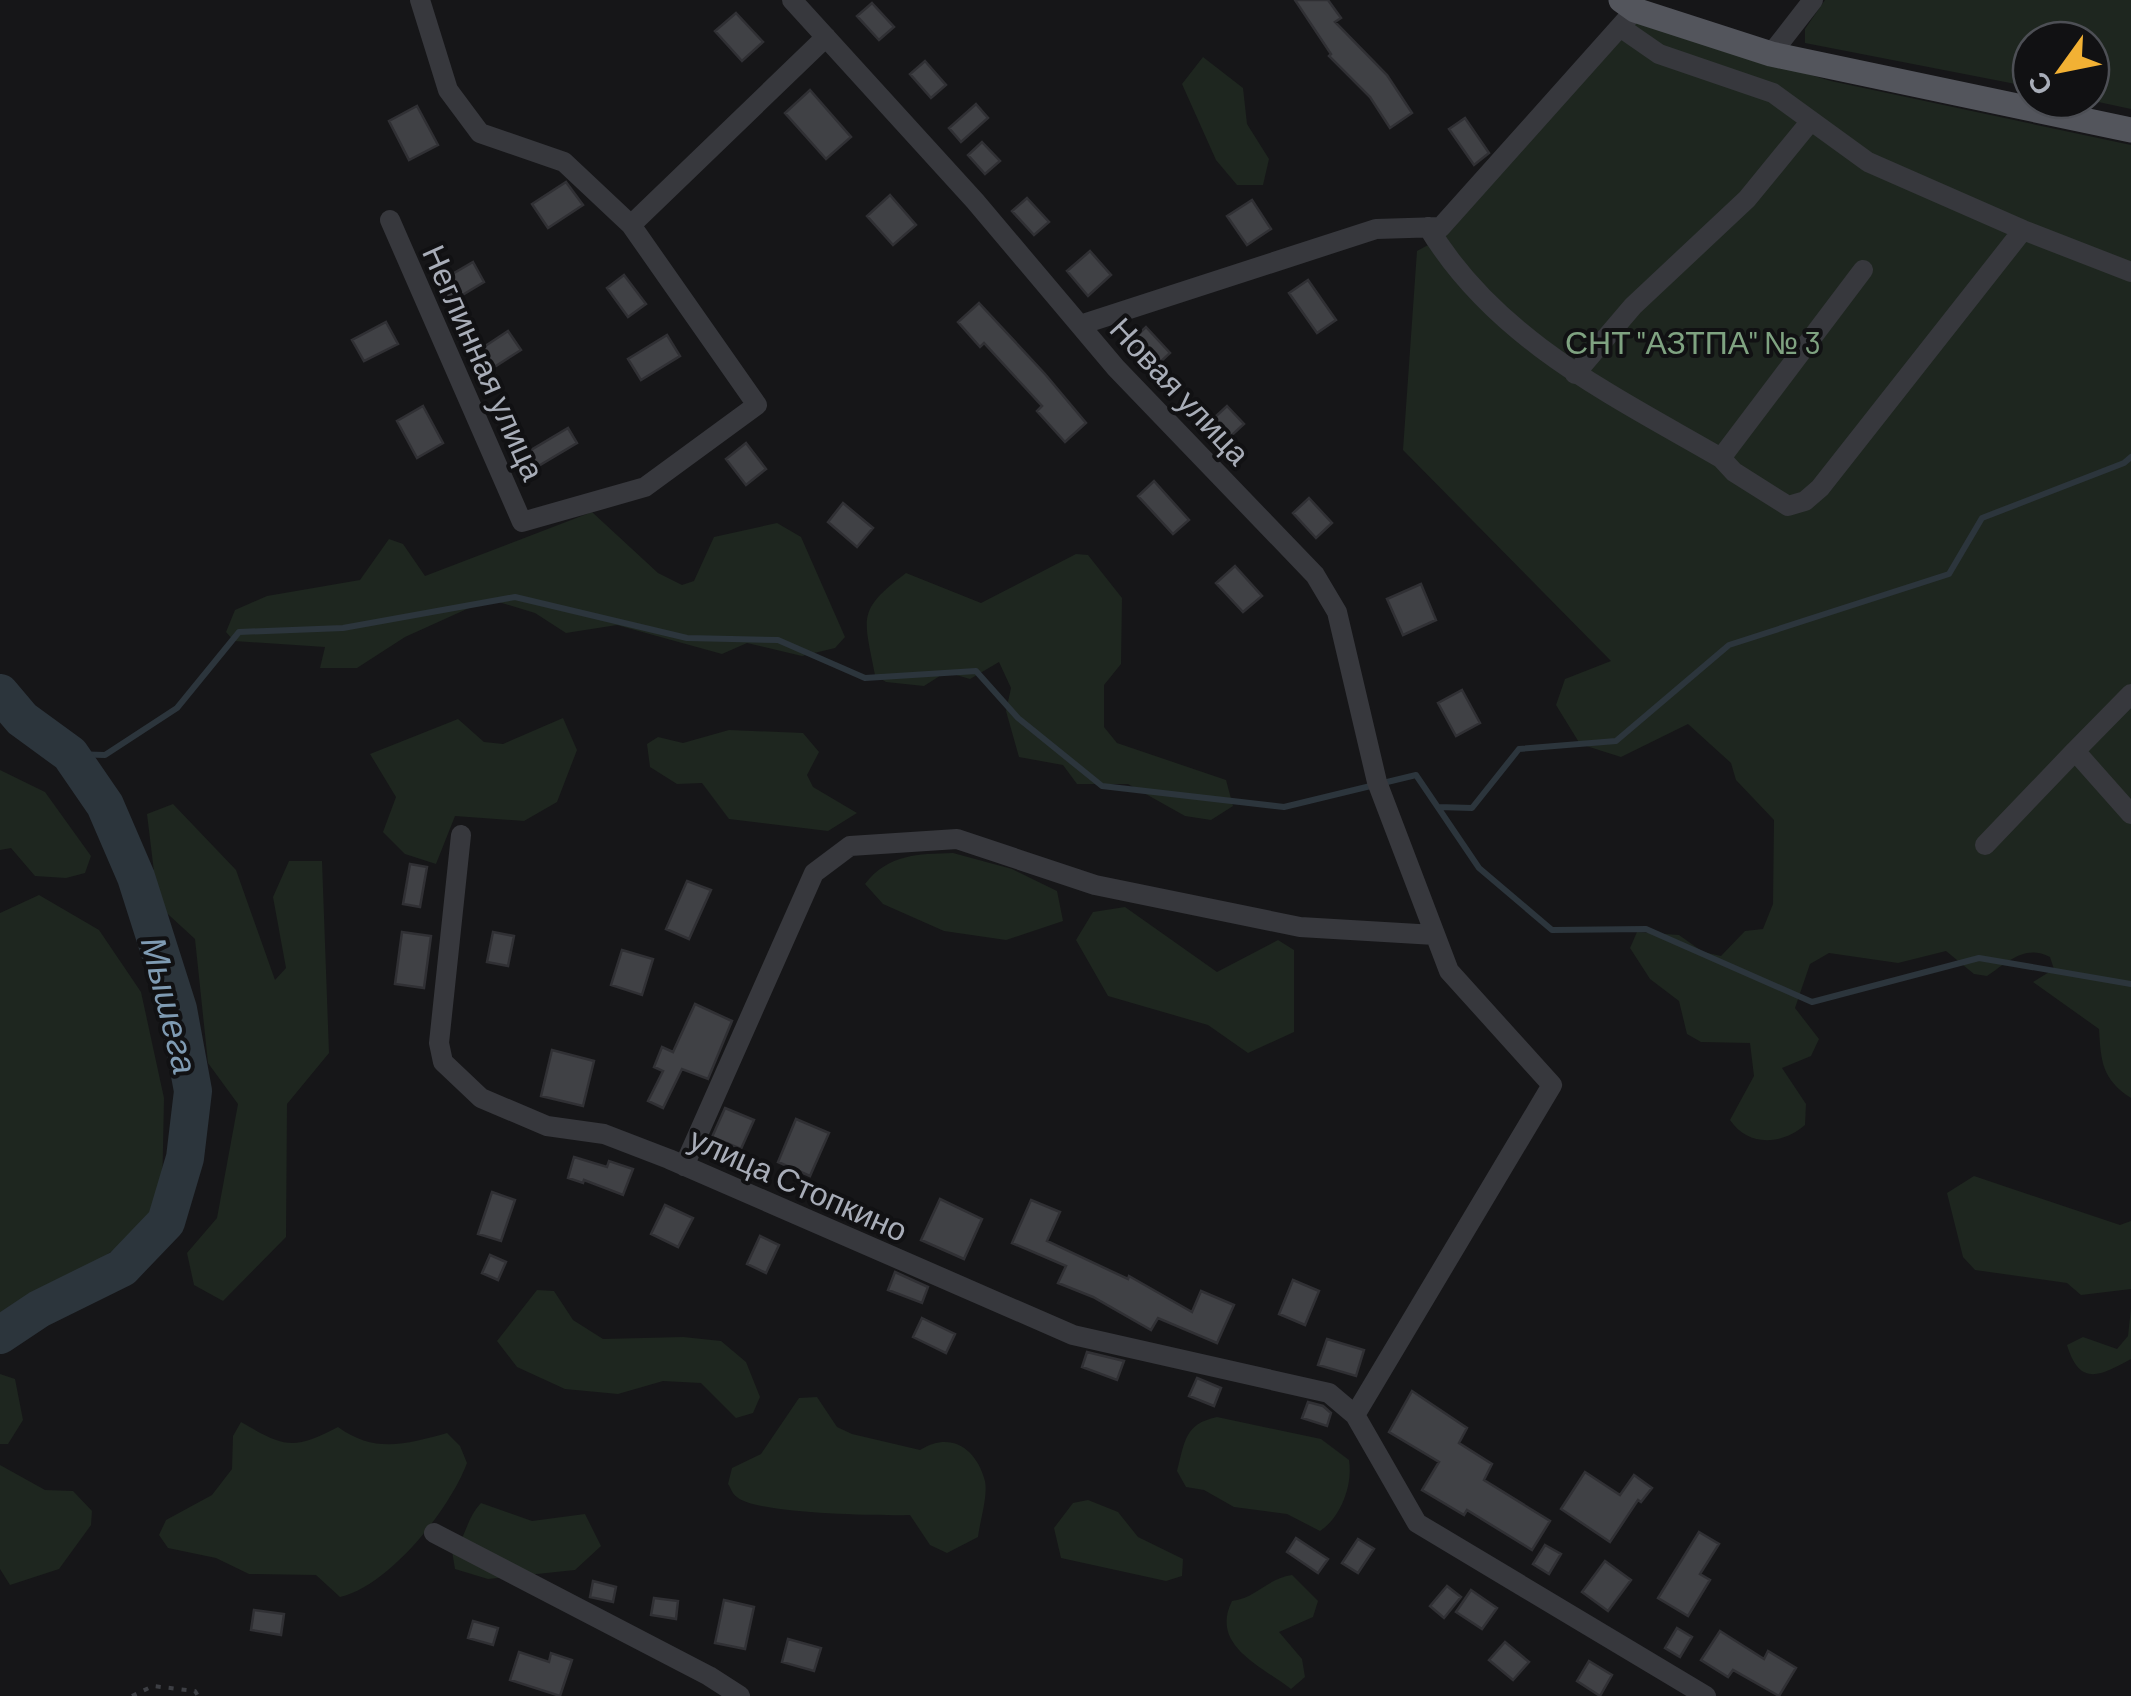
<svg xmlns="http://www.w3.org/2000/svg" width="2131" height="1696" viewBox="0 0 2131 1696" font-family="Barlow,sans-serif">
  <rect width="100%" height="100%" fill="#161618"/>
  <!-- green -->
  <path fill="#1e261f" d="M1825,0h306v109l-42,-9 2,-60h-60v47l-226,-44v-14z
    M1634,22l197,59 300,64v953c-29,-19 -30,-36 -32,-69l-66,-47 21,-13 -4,-12c-25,-13 -42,5 -63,19l-13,-2 -28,-23 -48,12 -69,-10 -19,11 -15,44 24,31 -8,17 -29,12 24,36 -1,21c-23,20 -57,22 -75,-5l24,-44 -4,-33 -49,-1 -14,-8 -8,-33 -29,-22 -20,-31 7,-16 42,3 24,17 18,4 24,-25 18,-2 10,-25 1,-84 -38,-40 -5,-17 -43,-39 -67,33 -41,-13 -24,-39 9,-26 46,-18 -208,-211 14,-199 26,-14z
    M1203,57l40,31 4,36 22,35 -6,26h-26l-21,-25 -34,-76z
    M592,512l66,61 24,12 12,-4 20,-44 63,-14 24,14 44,100 -10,11 -33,8 -55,-13 -25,11 -105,-29 -51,8 -31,-20 -46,-14 -84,38 -48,31h-37l5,-21 -91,-6 -8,-9 9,-22 32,-14 93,-16 29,-41 14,5 22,32z
    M1076,554l12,1 34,43 -1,66 -17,21v42l13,16 109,37 7,26 -22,14 -26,-4 -57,-32h-51l-14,-19 -44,-8 -13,-46 5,-23 -12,-26 -29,17 -24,-7 -22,14 -38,-4 -11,-7c-11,-58 -19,-64 31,-102l75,30z
    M563,718l14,32 -20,52 -33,19 -69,-5 -19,48 -31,-10 -22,-22 13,-35 -26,-43 88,-35 26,23 19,2z
    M729,730l74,3 16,19 -12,23 6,12 44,26 -29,18 -99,-12 -27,-36 -25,1 -27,-17 -3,-23 11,-7 25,6z
    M0,770l45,22 46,64 -6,17 -19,5 -31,-2 -24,-28 -11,2z
    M173,804l63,66 39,110 11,-12 -13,-71 16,-36h33l7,192 -42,51 -1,133 -63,64 -29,-16 -7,-32 30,-35 21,-114 -30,-41 -13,-124 -37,-34 -11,-91z
    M953,853l59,16 45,22 6,30 -57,19 -62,-9 -61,-27 -18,-20c23,-30 53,-30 88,-31z
    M39,895l60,35 42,62 23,106 -2,99 -22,36 -140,91v-411z
    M1125,907l92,65 61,-32 16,10v82l-46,21 -40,-28 -100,-29 -32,-56 17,-28z
    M1974,1176l146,49 11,-4v68l-50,6 -14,-12 -92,-13 -12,-13 -16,-64z
    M537,1290l17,1 19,29 30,19 80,-2 38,4 25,21 14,35 -7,16 -17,5 -35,-35 -38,-2 -45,13 -53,-5 -48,-22 -20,-26z
    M2131,1308v51c-30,16 -51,29 -64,-14l16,-8 34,12 11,-13z
    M0,1374l15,5 8,41 -15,24h-8z
    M817,1397l20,30 15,7 68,16c30,-19 56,-3 65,31 3,15 -5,40 -7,56l-31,16 -17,-8 -20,-30c-29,1 -155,-1 -173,-18 -5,-3 -6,-9 -9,-13l4,-16 29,-14 38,-56z
    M1217,1417l104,22 28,21c4,25 -8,57 -29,71l-33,-17 -53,-7 -30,-17 -18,-3 -9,-16c8,-29 7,-47 40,-54z
    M241,1422c43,25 52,29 97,5 37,27 69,17 109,6l13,13 7,17c-17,46 -78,123 -127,134l-24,-22 -67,-1 -33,-16 -48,-10 -9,-13 7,-15 46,-25 20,-26 1,-33z
    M0,1465l45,25 28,1 19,20 -1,14 -32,44 -49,16 -10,-16z
    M1088,1500l30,12 20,25 45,22 -1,17 -16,5 -105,-23 -7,-30 19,-25z
    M481,1503l51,18 53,-7 16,32 -26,24 -87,9 -33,-10 -3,-18c15,-13 13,-31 29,-48z
    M1292,1575l26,26 -5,16 -34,15 23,27 3,18 -14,12c-31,-24 -81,-44 -59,-88 26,-4 34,-22 60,-26z"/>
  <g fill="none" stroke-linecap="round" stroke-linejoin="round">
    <!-- stream -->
    <path stroke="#2c353c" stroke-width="6" d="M70,754l35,1 72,-47 62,-76 104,-4 172,-31 172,41 91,2 87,38 111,-7 42,47 84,68 182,21 132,-32 63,93 73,62 94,-1 166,73 167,-44 152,26
      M1438,807l34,1 47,-59 97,-8 113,-96 220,-71 33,-56 142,-55 7,-6"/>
    <!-- river -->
    <path stroke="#2c353c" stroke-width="38" d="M0,693l22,26 48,35 35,51 31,72 42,132 15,82 -8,67 -19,64 -44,46 -83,41 -39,26"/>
  </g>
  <!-- building -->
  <path fill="#404145" stroke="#303034" stroke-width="2.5" d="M1295,0h33l13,18 -6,4 52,53 25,38 -22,15 -20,-31 -41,-41 2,-2z
    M872,3l22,24 -15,13 -22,-24z
    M736,13l27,29 -21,19 -27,-30z
    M925,61l21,24 -15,13 -21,-24z
    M810,90l41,47 -25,22 -41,-46z
    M976,104l12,14 -27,24 -12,-14z
    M417,106l21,39 -29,15 -20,-39z
    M1465,118l24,35 -15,12 -25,-36z
    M982,142l18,19 -15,13 -17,-19z
    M566,182l17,23 -35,23 -16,-24z
    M890,195l26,30 -23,20 -26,-29z
    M1027,198l22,24 -15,13 -22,-24z
    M1252,200l19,29 -24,16 -20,-29z
    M1090,251l21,24 -23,21 -21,-25z
    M473,262l11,20 -35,21 -12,-20z
    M624,275l22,29 -18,13 -21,-29z
    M1308,280l28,40 -19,13 -28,-40z
    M979,303l66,71 41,49 -21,19 -28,-31 5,-5 -58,-63 -4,4 -22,-25z
    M386,322l12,22 -34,17 -12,-21z
    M1146,327l24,26 -16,15 -23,-27z
    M508,331l13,19 -36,23 -12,-19z
    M667,335l13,21 -39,24 -13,-21z
    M423,406l20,37 -26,15 -20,-37z
    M1227,406l17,18 -24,22 -17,-18z
    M568,428l9,15 -42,25 -9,-15z
    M746,443l20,26 -20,16 -20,-26z
    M1154,481l35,39 -16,14 -35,-38z
    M1309,498l23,25 -16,15 -23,-25z
    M843,503l30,25 -16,19 -29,-25z
    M1235,566l27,30 -19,16 -27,-29z
    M1421,584l15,36 -33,15 -16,-36z
    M1462,690l18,33 -24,13 -18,-33z
    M410,864l17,3 -7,40 -17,-3z
    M687,881l24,9 -22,49 -23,-10z
    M402,932l29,4 -7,52 -29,-4z
    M493,932l21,4 -6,30 -21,-4z
    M622,950l31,9 -11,36 -31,-10z
    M695,1004l37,17 -24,58 -26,-10 -19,39 -15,-7 15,-30 -9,-4 8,-20 11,5z
    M552,1050l42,11 -11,45 -42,-10z
    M725,1108l29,12 -13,29 -29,-12z
    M796,1119l33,14 -19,43 -32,-14z
    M574,1157l33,10 2,-6 24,8 -10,26 -39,-15 -1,3 -15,-5z
    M492,1192l23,8 -14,41 -23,-7z
    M940,1199l42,20 -18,40 -43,-19z
    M1031,1200l29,12 -13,29 81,38 1,-3 63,36 9,-21 33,14 -17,38 -59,-25 -7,12 -58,-33 -35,-14 8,-17 -54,-23z
    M665,1205l28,13 -15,29 -27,-13z
    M760,1236l19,9 -13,28 -19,-9z
    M490,1255l16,7 -8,18 -16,-7z
    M895,1272l33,15 -6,16 -34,-13z
    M1293,1280l26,11 -14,34 -26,-11z
    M922,1318l33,16 -9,19 -33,-16z
    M1327,1339l37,11 -8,26 -38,-11z
    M1087,1352l37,9 -7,19 -35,-13z
    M1197,1378l24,10 -7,18 -25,-10z
    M1412,1391l55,37 -8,15 33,21 -8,16 66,41 -18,29 -65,-40 -3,5 -42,-25 17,-28 -50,-30z
    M1308,1402l15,4 8,7 -4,13 -25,-8z
    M1585,1472l35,23 14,-20 18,13 -11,14 -3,-2 -28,42 -49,-33z
    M1699,1532l20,12 -19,30 10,6 -22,36 -30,-18z
    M1296,1538l32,21 -10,14 -31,-21z
    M1358,1539l16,10 -16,24 -16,-10z
    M1545,1545l16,9 -12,20 -16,-10z
    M1605,1561l26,19 -23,31 -26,-19z
    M593,1581l23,6 -3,15 -23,-5z
    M1447,1586l14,11 -17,21 -14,-12z
    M1471,1590l26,18 -15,21 -26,-17z
    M654,1598l24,3 -2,18 -25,-4z
    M724,1600l30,7 -9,42 -30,-6z
    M254,1610l30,4 -3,21 -30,-5z
    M473,1621l25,7 -5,17 -25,-7z
    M1677,1628l15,9 -12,20 -15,-9z
    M1720,1631l44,28 4,-8 28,17 -17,28 -46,-26 -5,7 -27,-17z
    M788,1639l33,9 -7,23 -32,-9z
    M1505,1642l24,20 -16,18 -24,-20z
    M519,1652l30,10 2,-9 21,7 -12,36 -50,-16z
    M1589,1661l23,14 -12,21 -23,-15z"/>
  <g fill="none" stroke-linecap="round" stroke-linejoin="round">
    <!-- path -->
    <path stroke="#3d3f44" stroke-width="4" stroke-dasharray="5 8" stroke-linecap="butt" d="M132,1696l21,-10 42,5 3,5"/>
    <!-- minor -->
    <path stroke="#37383d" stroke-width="20" d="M792,0l183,201 141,167 199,207 22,37 40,170 72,189 103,114 -197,330 62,108 289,173
      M1620,27l39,27 114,39 95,69 155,68 108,42
      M1771,54l42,-54
      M390,220l132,302 123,-35 112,-82 -126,-180 -67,-63 -84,-29 -32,-43 -28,-90
      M631,225l195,-188
      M1428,227c67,112 184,168 293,231l13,14 54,34 17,-5 15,-13 203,-258
      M1080,325l296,-96 65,-2 194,-217
      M1575,374l58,-68 114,-107 63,-77
      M1721,458l142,-188
      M2075,751l56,-57
      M461,835l-22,208 4,19 38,36 66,28 57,8 65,25 404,176 256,58 26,22
      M1985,845l90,-94 56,63
      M684,1166l130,-293 36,-27 107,-7 138,46 205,42 135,8
      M434,1533l275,143 31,20"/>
    <!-- major -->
    <path stroke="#53555c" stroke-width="25" d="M1621,0l14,10 136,44 360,76"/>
  </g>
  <g text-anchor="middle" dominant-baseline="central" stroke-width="8" stroke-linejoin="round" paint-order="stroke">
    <!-- park labels -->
    <g font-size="32" fill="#7fa381" stroke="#111113">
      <text x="1693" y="341">СНТ "АЗТПА" № 3</text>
    </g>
    <!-- street labels -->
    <g font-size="32" fill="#a8adb8" stroke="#111113">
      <text transform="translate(485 362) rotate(66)">Неглинная улица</text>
      <text transform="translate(1181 390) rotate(47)">Новая улица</text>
      <text transform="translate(799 1183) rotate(24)">улица Стопкино</text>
    </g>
    <!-- water labels -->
    <g font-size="35" font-style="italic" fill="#7f9bb3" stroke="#111113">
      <text transform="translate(171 1005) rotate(76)">Мышега</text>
    </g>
  </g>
  <!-- north arrow -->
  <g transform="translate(2061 70) rotate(237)"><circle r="48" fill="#111113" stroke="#4d4f55" stroke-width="2.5"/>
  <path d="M0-8L18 38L0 25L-18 38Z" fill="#f2b134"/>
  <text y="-15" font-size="28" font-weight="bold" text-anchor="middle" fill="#a8adb8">С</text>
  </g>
</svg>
